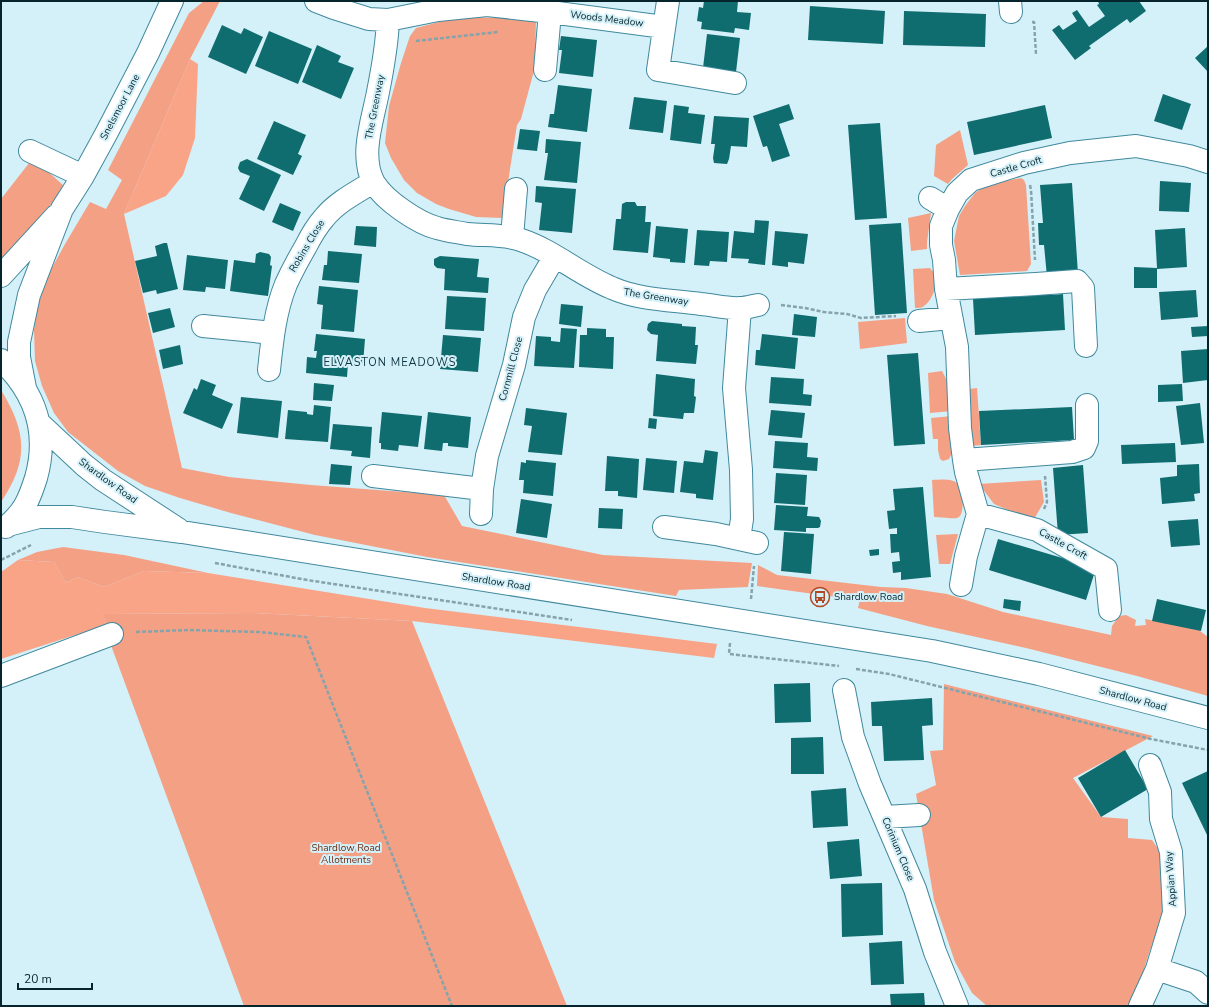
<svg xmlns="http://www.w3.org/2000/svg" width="1209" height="1007" viewBox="0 0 1209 1007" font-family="'Nunito Sans',sans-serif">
  <rect width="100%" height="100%" fill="#d4f0f8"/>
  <!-- green -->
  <path fill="#f4a085" d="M204,1h16l-30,58 -66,155 58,254 47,9 82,8 133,10 18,31 141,29 149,8 -4,24 -69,3 -3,6 -249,-39 -112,-22 -84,-22 -51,-15 -35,-12 -27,-15 -50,-39 -14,-19 -12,-27 -7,-25 -1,-31 5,-32 8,-21 18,-33 25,-42 16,7 16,-29 -14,-10 81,-157z
    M464,17l72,2 -1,48 -14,52 -4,6 -7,44 -7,49 -27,-1 -27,-8 -13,-5 -19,-11 -13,-13 -13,-22 -6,-15 4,-37 12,-43 9,-27 6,-8 23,-6z
    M960,130l8,35 -16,14 -4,5 -14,-8 2,-31z
    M33,158l31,28 -22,31 -41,51v-69z
    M1021,178l3,2 2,5 5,79 -4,7 -67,4 -6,-34 5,-25 6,-10 10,-13 13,-9z
    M931,213l-4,29v7l-16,2 -3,-33z
    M930,268c1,2 3,3 4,5 5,9 -1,27 -10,33 -2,2 -6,2 -9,2l-2,-39z
    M905,318l2,25 -47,6 -2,-27z
    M942,371l8,15 2,25 -22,2 -2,-40z
    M977,388l4,57 -10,1 -2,-57z
    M1,390c26,42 28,71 0,112z
    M952,416v37l-3,6 -6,2 -3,-2 -2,-9v-11h-5l-2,-21z
    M932,480c8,0 19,-2 25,3 6,5 9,33 0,35 -6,1 -17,-1 -23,-1z
    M1041,480l3,22 -10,17 -19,-6 -21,-9 -15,-20z
    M958,534l-8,30h-11l-3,-29z
    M63,547l61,8 84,18 -64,-2 -40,16 -26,-10 -12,6 -12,-21 -36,-2 19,-8z
    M758,565l19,10 104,12 25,1 41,6 56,18 108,23 1,-9 7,-10 7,-1 10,5 -1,6 11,-1 -1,-6 51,9 12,9v59l-71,-20 -111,-28 -99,-22 -69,-18 2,-9 -32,-3 -71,-10z
    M252,613l160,8 155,385h-323l-132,-358 -9,-34z
    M944,684l209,52 -80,42 28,39 27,2v19l24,2 6,9 9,29 -2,30 -16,45 -15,48 -3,5h-144l-15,-13 -17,-31 -21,-62 -18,-106 20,-9 -6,-34 13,-1z"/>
  <!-- forest -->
  <path fill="#f9a387" d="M190,59l8,5 -3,74 -12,37 -17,21 -42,18z
    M18,560l36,2 12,21 12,-6 26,10 40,-16 64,2 217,35 292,36 -3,14 -302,-37 -160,-8 -149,1 3,11 -105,34v-87z"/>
  <!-- building -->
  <path fill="#0f6c6f" d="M704,1h34l-1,11 14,1 -2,17 -14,-2 -1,5 -33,-4 1,-7 -5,-1 2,-14 4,1z
    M1098,1h41l7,10 -16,12 -3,-4 -38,27 2,2 -16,12 -23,-30 7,-5 4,5 14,-9 -5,-8 5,-3 12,17 16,-11 -8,-11 2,-1z
    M810,6l75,5 -2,33 -75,-4z
    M904,11l82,3 -1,33 -82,-2z
    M222,25l19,9 3,-6 19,9 -17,37 -38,-17z
    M269,31l43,18 -14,35 -43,-18z
    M707,34l33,4 -4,34 -33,-4z
    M561,36l36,4 -4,37 -34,-4 3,-23h-3z
    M317,45l24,11 -3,6 16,6 -13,31 -39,-17z
    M1208,46v26l-13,-14z
    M558,85l34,4 -5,43 -39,-5 2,-13h4z
    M1163,94l28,10 -9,26 -28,-9z
    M634,97l33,4 -4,32 -34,-4z
    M789,104l5,15 -15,5 11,32 -18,6 -5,-16 -4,1 -10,-31z
    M674,105l15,2 -1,6 17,2 -4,29 -31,-4z
    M1045,105l7,33 -78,17 -7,-33z
    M714,116l35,2 -2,29 -16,-1 -2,13 -2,5 -13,-1 -1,-5 2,-14h-4z
    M274,121l32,14 -8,19 4,2 -9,19 -36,-16z
    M880,123l7,95 -32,2 -7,-95z
    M520,129l20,2 -3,20 -20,-2z
    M546,139l35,3 -4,41 -33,-3 4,-27h-3z
    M247,159l34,16 -17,36 -25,-12 11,-23 -10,-4 -2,-4 2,-6z
    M1160,181l31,2 -2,29 -30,-1z
    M1072,183l6,91 -31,3 -3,-32h-5l-1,-22h5l-3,-38z
    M536,186l40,3 -4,44 -33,-3 3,-27 -7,-1z
    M626,202h9l2,4h9l-1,16h6l-3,31 -35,-3 3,-31h5l1,-15z
    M280,203l21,9 -8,19 -21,-9z
    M755,220l14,1 -4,44 -17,-2 1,-4 -18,-1 3,-27 20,2z
    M901,223l6,90 -32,2 -6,-90z
    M356,226l21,1 -1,20 -22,-2z
    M656,226l32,3 -3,34 -15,-1v-3l-17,-2z
    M1185,228l2,39 -30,2v19h-23v-21l23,1 -2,-38z
    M697,230l32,2 -2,30 -17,-1 -1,5 -15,-1z
    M775,231l33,3 -4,30 -16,-2v5l-16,-2z
    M164,243h3l11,46 -21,5 -1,-4 -13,3 -8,-32 22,-5 -2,-10z
    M328,251l34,3 -3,29 -37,-3 2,-15h3z
    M260,252l9,2 2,3 -1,8 2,1 -4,30 -38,-5 4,-31 21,3 1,-9z
    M187,255l41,5 -3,29 -19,-2 -1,5 -22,-2z
    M440,256l39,3 -2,18 12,1 -1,15 -44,-3 1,-21 -8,-1 -3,-3v-6z
    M319,286l39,4 -4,42 -33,-3 2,-24 -6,-1z
    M1051,290l1,5 11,-1 2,36 -90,5 -2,-36 13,-1 -1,-5 21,-2v6l24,-1 -1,-5z
    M1196,290l2,27 -37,3 -2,-28z
    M447,296l39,2 -2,33 -39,-2z
    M561,304l22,2 -2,21 -22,-3z
    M170,308l5,19 -22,6 -5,-20z
    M794,314l23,3 -2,20 -23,-2z
    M652,321l30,3v2l14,1 -1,18h3l-2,19 -40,-3 2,-26 -7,-1 -4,-4 1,-6z
    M1208,326v10l-16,1 -1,-10z
    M561,328l16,1 -3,39 -40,-2 2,-30 15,1v4l9,1z
    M587,328l19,1v8h8l-1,32 -34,-2 1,-32h7z
    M316,334l49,5 -2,25 -15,-1 -1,14 -41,-4 1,-16 9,1 1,-7h-3z
    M762,334l36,4 -3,31 -40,-4 1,-15h4z
    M443,335l38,3 -3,34 -38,-3z
    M180,345l3,19 -20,5 -4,-19z
    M1208,349v31l-25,3 -2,-32z
    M918,353l7,91 -31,2 -7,-91z
    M656,374l39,5 -1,17 2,1 -2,16h-10l-1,6 -30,-3z
    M771,377l33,2 -1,15 9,1 -1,11 -42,-3z
    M201,379l15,6 -4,10 21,9 -11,25 -39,-16 11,-25 3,2z
    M314,383l20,2 -2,16 -19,-1z
    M1182,384l1,17 -25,1v-17z
    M241,397l41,4 -4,37 -41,-5z
    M1200,403l4,40 -23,2 -5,-39z
    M314,405l17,2 -3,35 -43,-3 3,-29 19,2v2l6,1z
    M1072,407l2,33 -93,5 -2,-34z
    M526,408l41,5 -5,42 -34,-3 4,-26 -8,-1z
    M771,410l34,3 -3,25 -34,-3z
    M382,412l40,4 -4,31 -19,-2 -1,6 -17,-2v-6h-2z
    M428,412l43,5 -3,31 -20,-2v-3h-5l-1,8 -18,-2z
    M649,418l8,1 -1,10 -8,-1z
    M333,424l39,3 -2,31 -19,-2 1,-5 -22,-2z
    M775,441l33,2 -1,14 11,1 -1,13 -44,-3z
    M1175,443l1,19 -54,2 -1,-19z
    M705,450l13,2 -5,48 -17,-2v-4l-16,-2 4,-31 19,2z
    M607,456l32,3 -2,39 -19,-2v-5h-13z
    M646,458l31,3 -3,32 -31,-3z
    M526,460l30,3 -3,33 -30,-3 1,-13h-5l2,-18 5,1z
    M331,464l21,2 -2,19 -21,-1z
    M1199,464l1,29 -6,1 1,7 -33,3 -2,-26 17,-2v-11z
    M1083,465l5,68 -30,2 -5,-67z
    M776,473l31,2 -2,30 -31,-2z
    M923,487l8,90 -30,3v-8l-8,1 -1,-11 8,-1 -1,-9 -8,1 -1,-19h7v-6l-8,1 -2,-18 8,-1 -2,-21z
    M521,499l31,5 -5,34 -31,-5z
    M776,505l32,2 -1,9 12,1 2,4 -1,6 -2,1h-12v4l-32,-2z
    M599,508l24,1 -1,20 -24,-1z
    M1198,519l2,26 -29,2 -3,-26z
    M784,532l30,2 -3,40 -30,-3z
    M998,539l98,29 -10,32 -97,-30z
    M879,549v6l-9,1 -1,-6z
    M1004,599l17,2 -1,10 -17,-3z
    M1157,599l49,11 -5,21 -49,-10z
    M810,683l1,39 -36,1 -1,-39z
    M932,698l1,27 -11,1 2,34 -40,1 -2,-35h-10l-1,-24z
    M823,737l1,37h-33v-36z
    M1125,750l23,39 -47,28 -23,-39z
    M1208,771v66l-26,-54z
    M846,788l2,38 -35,2 -2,-37z
    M859,839l3,37 -32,3 -3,-37z
    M882,883l1,52 -41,2 -1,-53z
    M902,941l2,43 -33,1 -2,-42z
    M924,993l1,13h-34l-1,-12z"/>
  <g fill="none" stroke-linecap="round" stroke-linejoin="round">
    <!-- minor casing -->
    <g stroke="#40899d" stroke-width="24">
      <path id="minor" d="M316,1l18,7 35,11 19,1 50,-10 49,-5 63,7 114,15
        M668,1l-10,69 77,13
        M1010,1l1,11
        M388,20c-1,25 -5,47 -10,72 -5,27 -19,64 -4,91 11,18 44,40 63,45 10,3 20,4 30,6 18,2 36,0 54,6 33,11 59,35 91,48 27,12 60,12 89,16 12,1 27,5 39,4 6,0 12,-2 18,-3
        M545,70l5,-58
        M30,151l53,25
        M930,198l18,11
        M512,237l4,-48
        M1,276l55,-60
        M946,289l90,-5 41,-3 6,7 3,58
        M919,321l32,-3
        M203,326l70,7
        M1,360c34,32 48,72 35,118 -7,22 -12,34 -30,49
        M269,370c3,-29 6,-59 17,-86 6,-13 13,-26 20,-38 5,-10 11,-20 18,-28 13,-16 33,-26 49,-36
        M25,388l-6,-31v-15l10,-47 33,-86 21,-33 23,-42 42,-81 24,-52
        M39,423l45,42 19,15 75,49
        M964,460l108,-8 12,-4 3,-7v-36
        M373,476l109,13
        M481,514l1,-25 5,-33 27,-91 10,-48 11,-27 20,-34
        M978,514l59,16 69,39 4,41
        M8,525l31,-8h33l33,5 77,10 750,119 107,23 169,44
        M664,527l52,7 41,9
        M739,539l3,-20 -1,-49 -7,-82 6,-80
        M961,585l5,-29 12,-42 -12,-42 -2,-12 -4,-32 -3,-81 -11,-58 -2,-29 -3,-15v-19l7,-17 9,-16 14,-13 53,-17 46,-10 66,-7 53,10 19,6
        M1,676l111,-42
        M844,690l9,47 17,47 45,105 20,63 22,54
        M1150,765l10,27 1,27 10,33 3,61 -17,56
        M885,817l34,-2
        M1140,1006l17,-37 39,13 12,11"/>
    </g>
    <!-- path -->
    <path stroke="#86a3ab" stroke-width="2.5" stroke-dasharray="4 2" stroke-linecap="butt" d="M1032,22h2l2,32
      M416,41l82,-9
      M1030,185l1,5 4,70
      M781,305l24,3 19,4 23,2 14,4 35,-2
      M1044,509l3,-7 -2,-26
      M1,560l30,-15
      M215,563l92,17 265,40
      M751,599l3,-33
      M136,632l52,-2 72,2 46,5 146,369
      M730,643l-1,11 110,12
      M856,669l33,5 262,65 57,11"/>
    <!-- minor -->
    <use href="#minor" stroke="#fff" stroke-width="22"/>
  </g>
  <!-- icons -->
  <defs>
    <g id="bus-ring" transform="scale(1)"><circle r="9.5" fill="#d4f0f8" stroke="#b04826" stroke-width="1.5"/><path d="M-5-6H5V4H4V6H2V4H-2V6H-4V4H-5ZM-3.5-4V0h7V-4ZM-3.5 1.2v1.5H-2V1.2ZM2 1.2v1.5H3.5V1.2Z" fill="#b04826"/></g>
  </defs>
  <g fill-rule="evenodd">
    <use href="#bus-ring" x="820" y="597"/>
  </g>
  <g text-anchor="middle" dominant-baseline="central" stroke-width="4" stroke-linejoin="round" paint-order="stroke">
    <!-- street labels -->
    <g font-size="10" fill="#05242c" stroke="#d4f0f8">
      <text transform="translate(607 19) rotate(7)">Woods Meadow</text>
      <text transform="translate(120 107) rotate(-62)">Snelsmoor Lane</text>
      <text transform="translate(375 107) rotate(-79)">The Greenway</text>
      <text transform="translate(1016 167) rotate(-16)">Castle Croft</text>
      <text transform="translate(307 246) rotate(-59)">Robins Close</text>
      <text transform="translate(656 297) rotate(9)">The Greenway</text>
      <text transform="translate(511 369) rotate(-75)">Cornmill Close</text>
      <text transform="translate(108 481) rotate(36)">Shardlow Road</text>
      <text transform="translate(1063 544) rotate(29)">Castle Croft</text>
      <text transform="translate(496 582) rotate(9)">Shardlow Road</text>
      <text transform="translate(1133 699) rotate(15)">Shardlow Road</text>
      <text transform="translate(898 849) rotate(67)">Corinium Close</text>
      <text transform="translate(1171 879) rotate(-94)">Appian Way</text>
    </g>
    <!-- poi labels -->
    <g font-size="10" fill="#05242c" stroke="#d4f0f8" text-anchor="start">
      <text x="834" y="597">Shardlow Road</text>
    </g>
    <!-- park labels -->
    <g font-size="10" fill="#6e2c16" stroke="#d4f0f8">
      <text x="346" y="848">Shardlow Road<tspan x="346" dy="12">Allotments</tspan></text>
    </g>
    <!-- neighbourhood labels -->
    <g font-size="11" letter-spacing="1" fill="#0e3641" stroke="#d4f0f8">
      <text x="390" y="362">ELVASTON MEADOWS</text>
    </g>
  </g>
  <!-- border -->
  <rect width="1209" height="1007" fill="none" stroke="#05242c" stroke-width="4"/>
  <!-- scale -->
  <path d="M18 983v6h74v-6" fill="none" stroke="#05242c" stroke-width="2"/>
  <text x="24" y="983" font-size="12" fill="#05242c" stroke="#d4f0f8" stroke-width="3" paint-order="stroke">20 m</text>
</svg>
